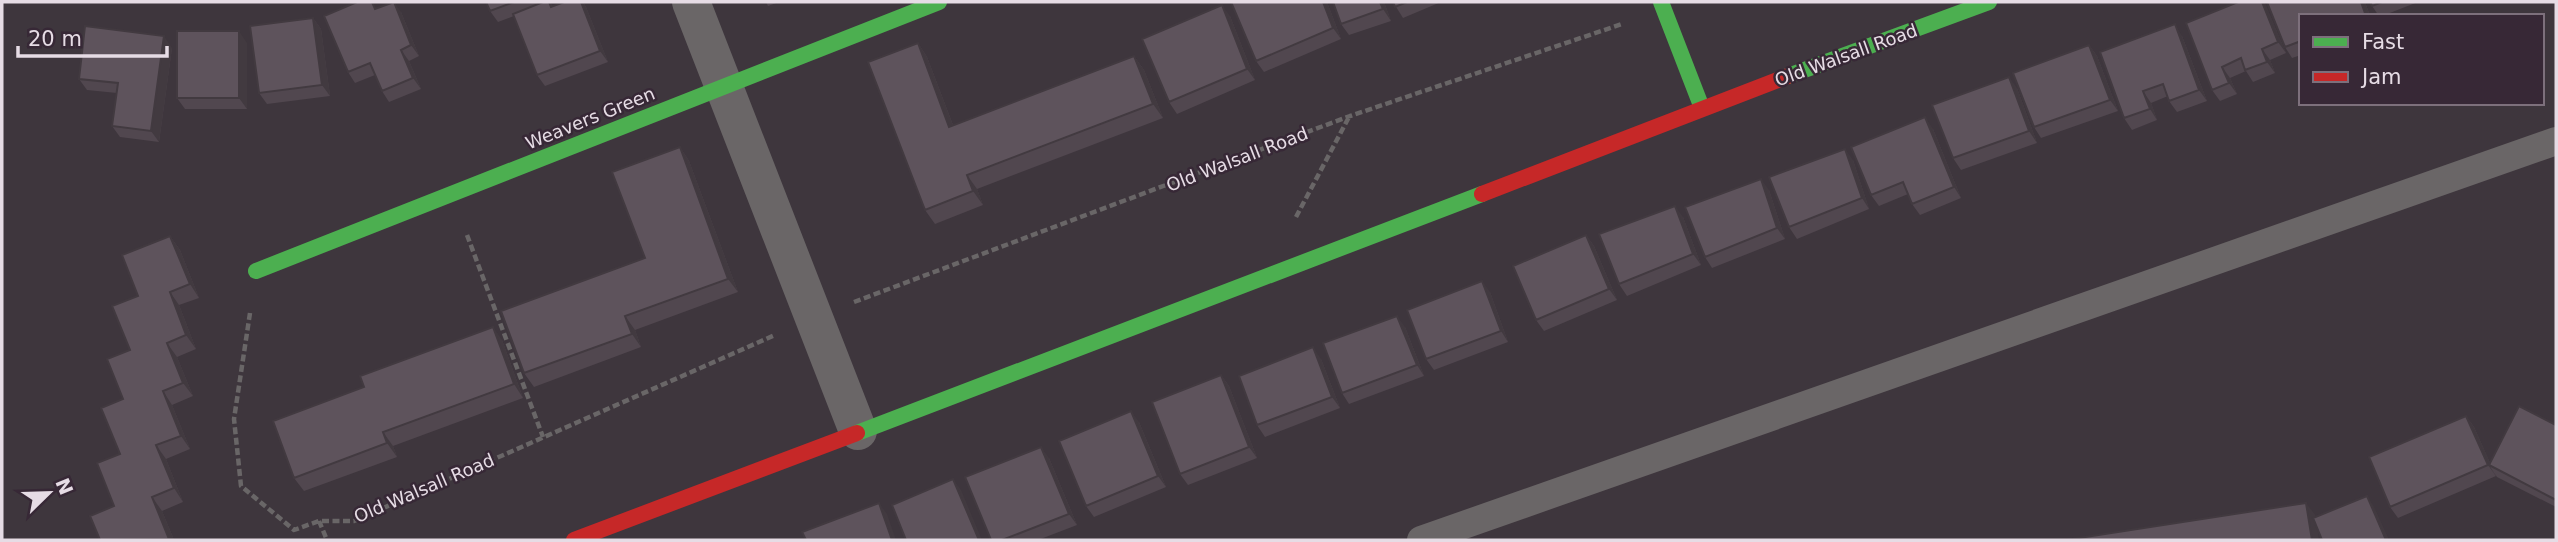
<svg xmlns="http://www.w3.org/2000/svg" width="2558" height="542" viewBox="0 0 2558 542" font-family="'DejaVu Sans',sans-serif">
  <rect width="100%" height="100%" fill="#3e363d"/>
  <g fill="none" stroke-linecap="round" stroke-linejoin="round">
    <!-- path -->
    <path stroke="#696667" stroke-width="4.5" stroke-dasharray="7 3.5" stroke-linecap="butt" d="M1296,217l53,-100
      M467,235l76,202
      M854,302l496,-186 272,-92
      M250,313l-16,106 7,67 53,44 25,-9h35l421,-186
      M319,521l8,19"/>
    <!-- lane -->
    <path stroke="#6a6667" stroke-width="28" d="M1421,540l1135,-399"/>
    <!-- street -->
    <path stroke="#6a6667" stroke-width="38" d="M691,2l167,429"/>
    <!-- fast -->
    <path stroke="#4caf50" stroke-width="16" d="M1661,2l41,106
      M1788,76l201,-74
      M256,271l683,-269
      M857,433l625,-239"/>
    <!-- jam -->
    <path stroke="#c62828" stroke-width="16" d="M1482,194l306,-118
      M574,540l283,-107"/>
  </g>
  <!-- wall -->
  <path fill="#51474f" d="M486,2h64l2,4 12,-4h19l3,5 22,55 -63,24 -8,-11 -23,-59 -16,6 -8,-11z
    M766,2h13l-11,4z
    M1231,2h96l14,37 -77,33 -8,-11z
    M1333,2h51l7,19 -42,14 -8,-11z
    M1393,2h48l-38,16z
    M2238,2h26l22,51 -16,7 5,13 -22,9 -7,-11 -16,7 7,16 -17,7 -8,-11z
    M2267,2h98l5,14h-69v39l-9,3 -7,-11z
    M2370,2h48l-36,14h-3l-7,-10z
    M377,8l24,4 18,44 -10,5 12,28 -32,13 -7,-11 -7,-16 -20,8 -7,-11z
    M1230,16l25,64 -78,34 -8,-12z
    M313,18l8,11 9,67 -63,8 -8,-11z
    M2182,36l25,65 -30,11 -8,-11 -1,-5 -17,7 6,17 -25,10 -8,-12z
    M247,43v66h-62l-8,-11z
    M918,43l9,14 26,68 181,-69 10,14 19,48 -186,71 6,16 -48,19 -10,-14z
    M2089,45l8,11 21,55 -77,27 -7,-11z
    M172,48l-13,94 -39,-5 -8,-11 5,-33 -30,-3 -8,-11z
    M2017,88l20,55 -76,27 -8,-12z
    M1933,129l28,69 -41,17 -8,-11 -4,-10 -29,12 -8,-11z
    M680,147l9,14 49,131 -103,38 6,17 -107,40 -10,-14 121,-115z
    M1853,160l16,49 -72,30 -8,-12z
    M1769,190l16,49 -73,29 -7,-11z
    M1683,217l18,48 -74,31 -8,-12z
    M1586,235l8,11 23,54 -73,31 -8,-11z
    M170,236l10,14 19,48 -20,7 17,44 -19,8 16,39 -21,9 18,44 -24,10 17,43 -21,9 12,29h-74l14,-34 6,-52 3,-55 15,-103z
    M1490,292l18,50 -74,28 -8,-11z
    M1405,327l19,49 -75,28 -7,-11z
    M502,340l21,58 -130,48 4,11 -93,34 -10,-13z
    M1321,359l19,49 -75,29 -8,-12z
    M1221,375l8,11 28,72 -69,27 -8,-11z
    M2466,416l8,11 16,36 66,-38v82l-59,-30 -3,-4 2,3 -98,42 -8,-11z
    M1139,422l27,65 -72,30 -8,-11z
    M1049,458l28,67 -39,15h-47z"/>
  <!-- shaded-wall -->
  <path fill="#423a40" d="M394,2l7,10 18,44 -8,-11z
    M581,2h2l3,5 22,55 -8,-11z
    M1323,2h4l14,37 -8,-11z
    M1380,2h4l7,19 -8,-12z
    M2262,2h2l2,3 20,48 -8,-11z
    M2361,2h4l5,14h-4z
    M1222,5l8,11 25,64 -8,-11z
    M313,18l8,11 9,67 -8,-11z
    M2175,24l7,12 25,65 -8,-11z
    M239,31l8,12v66l-8,-11z
    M164,36l8,12 -13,94 -8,-11z
    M918,43l9,14 32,84 -10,-14z
    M2089,45l8,11 21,55 -8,-11z
    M2262,49l8,11 5,13 -8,-11z
    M401,50l8,11 12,28 -8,-11z
    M1134,56l10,14 19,48 -10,-14z
    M2222,67l8,11 7,16 -8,-11z
    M2009,77l8,11 20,55 -8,-12z
    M2143,91l8,12 6,17 -7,-11z
    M1925,117l8,12 28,69 -7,-11z
    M680,147l9,14 49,131 -10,-13z
    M1845,149l8,11 16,49 -7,-11z
    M967,175l10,14 6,16 -10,-14z
    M1761,179l8,11 16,49 -8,-11z
    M1675,206l8,11 18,48 -8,-11z
    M1586,235l8,11 23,54 -8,-11z
    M170,236l10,14 19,48 -9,-14z
    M1482,281l8,11 18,50 -7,-11z
    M170,292l9,13 17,44 -10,-14z
    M625,316l10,14 6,17 -9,-13z
    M1397,316l8,11 19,49 -7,-11z
    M493,327l9,13 21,58 -9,-14z
    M167,343l10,14 16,39 -10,-13z
    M1313,347l8,12 19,49 -8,-11z
    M1221,375l8,11 28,72 -8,-11z
    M163,391l9,14 18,44 -9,-13z
    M1131,411l8,11 27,65 -8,-11z
    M2466,416l8,11 18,40 -3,-2 7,11 -8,-11z
    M383,432l10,14 4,11 -10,-14z
    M156,445l10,14 17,43 -9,-14z
    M1041,447l8,11 28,67 -8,-11z
    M953,479l8,11 21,50h-3z
    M2367,496l7,11 15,33h-3z
    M152,497l10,14 12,29 -5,-1z
    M879,503l8,11 9,26h-4z
    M2306,503l10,13 3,24h-7z"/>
  <!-- building -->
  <path fill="#5e535c" stroke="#423a40" stroke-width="2" d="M357,2h15l3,7 19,-7 17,43 -10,5 12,28 -31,13 -12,-28 -22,9 -24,-56z
    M486,2h28l-24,9z
    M543,2h6l2,5 13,-5h17l19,49 -63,24 -24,-61z
    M1231,2h92l10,26 -77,33z
    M1333,2h47l3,7 -42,15z
    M1393,2h14l-12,5z
    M2238,2h24l16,40 -16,7 5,13 -22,8 -4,-12 -19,9 7,16 -17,7 -26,-67z
    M2267,2h94l5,14h-65v25l-16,6z
    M2370,2h12l-10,4z
    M1222,5l25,64 -78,33 -27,-63z
    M313,18l9,67 -63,8 -9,-67z
    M2175,24l24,66 -30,11 -6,-17 -20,7 7,18 -26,9 -24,-66z
    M85,26l79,10 -13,95 -39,-5 6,-43 -39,-4z
    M177,31h62v67h-62z
    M918,43l31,84 185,-71 19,48 -186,71 6,16 -48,19 -57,-148z
    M2089,45l21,55 -76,27 -21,-54z
    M2009,77l20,54 -76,27 -21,-53z
    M1925,117l29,70 -42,17 -9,-22 -32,13 -20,-48z
    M680,147l48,132 -103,37 7,18 -108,39 -23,-62 144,-53 -33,-86z
    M1845,149l17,49 -73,29 -20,-50z
    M1761,179l16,49 -72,29 -20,-50z
    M1675,206l18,48 -74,30 -20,-50z
    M1586,235l23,54 -73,31 -23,-54z
    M170,236l20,48 -20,8 16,43 -19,8 16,40 -20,8 18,45 -25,9 18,43 -22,9 17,42 -69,1 -10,-24 24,-10 -17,-43 23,-9 -19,-46 22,-9 -16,-40 23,-9 -18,-44 26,-10 -16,-41z
    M1482,281l19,50 -75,28 -19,-49z
    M1397,316l20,49 -75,28 -19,-50z
    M493,327l21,57 -131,48 4,11 -93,35 -21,-57 91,-34 -4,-11z
    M1313,347l19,50 -75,28 -18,-49z
    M1221,375l28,72 -69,27 -28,-72z
    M2519,406l37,19v75l-67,-35z
    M1131,411l27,65 -72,30 -27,-65z
    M2466,416l22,49 -98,42 -21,-50z
    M1041,447l28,67 -67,26h-11l-26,-63z
    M953,479l26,61h-73l-14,-35z
    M2367,496l19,44h-64l-9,-22z
    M879,503l13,37h-86l-4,-8z
    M2306,503l6,37h-246z"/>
  <g text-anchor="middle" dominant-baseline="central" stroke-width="5" stroke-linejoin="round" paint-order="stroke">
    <!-- street labels -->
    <g font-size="18" fill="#e6dce5" stroke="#372836">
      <text transform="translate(1846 55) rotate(-20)">Old Walsall Road</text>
      <text transform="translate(590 118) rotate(-22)">Weavers Green</text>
      <text transform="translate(1237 159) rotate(-21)">Old Walsall Road</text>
      <text transform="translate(424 488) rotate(-23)">Old Walsall Road</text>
    </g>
  </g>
  <!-- border -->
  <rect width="2558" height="542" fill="none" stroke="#e6dce5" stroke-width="7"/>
  <!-- legend -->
  <rect x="2299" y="14" width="245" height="91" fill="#372836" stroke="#7d707c" stroke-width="2"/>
  <rect x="2313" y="37" width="35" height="10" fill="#4caf50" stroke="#7d707c" stroke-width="2"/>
  <text x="2362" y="49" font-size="21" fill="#e6dce5">Fast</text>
  <rect x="2313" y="72" width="35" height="10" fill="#c62828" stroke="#7d707c" stroke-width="2"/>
  <text x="2362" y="84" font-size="21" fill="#e6dce5">Jam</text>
  <!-- north arrow -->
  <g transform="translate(49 493) rotate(67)" stroke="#372836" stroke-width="5" paint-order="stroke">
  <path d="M0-5L12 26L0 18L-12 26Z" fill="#e6dce5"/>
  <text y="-10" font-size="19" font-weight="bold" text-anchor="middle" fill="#e6dce5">N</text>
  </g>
  <!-- scale -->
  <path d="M18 46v10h149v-10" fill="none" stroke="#e6dce5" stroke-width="3.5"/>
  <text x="28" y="46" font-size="21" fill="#e6dce5" stroke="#372836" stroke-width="5" paint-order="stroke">20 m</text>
</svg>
